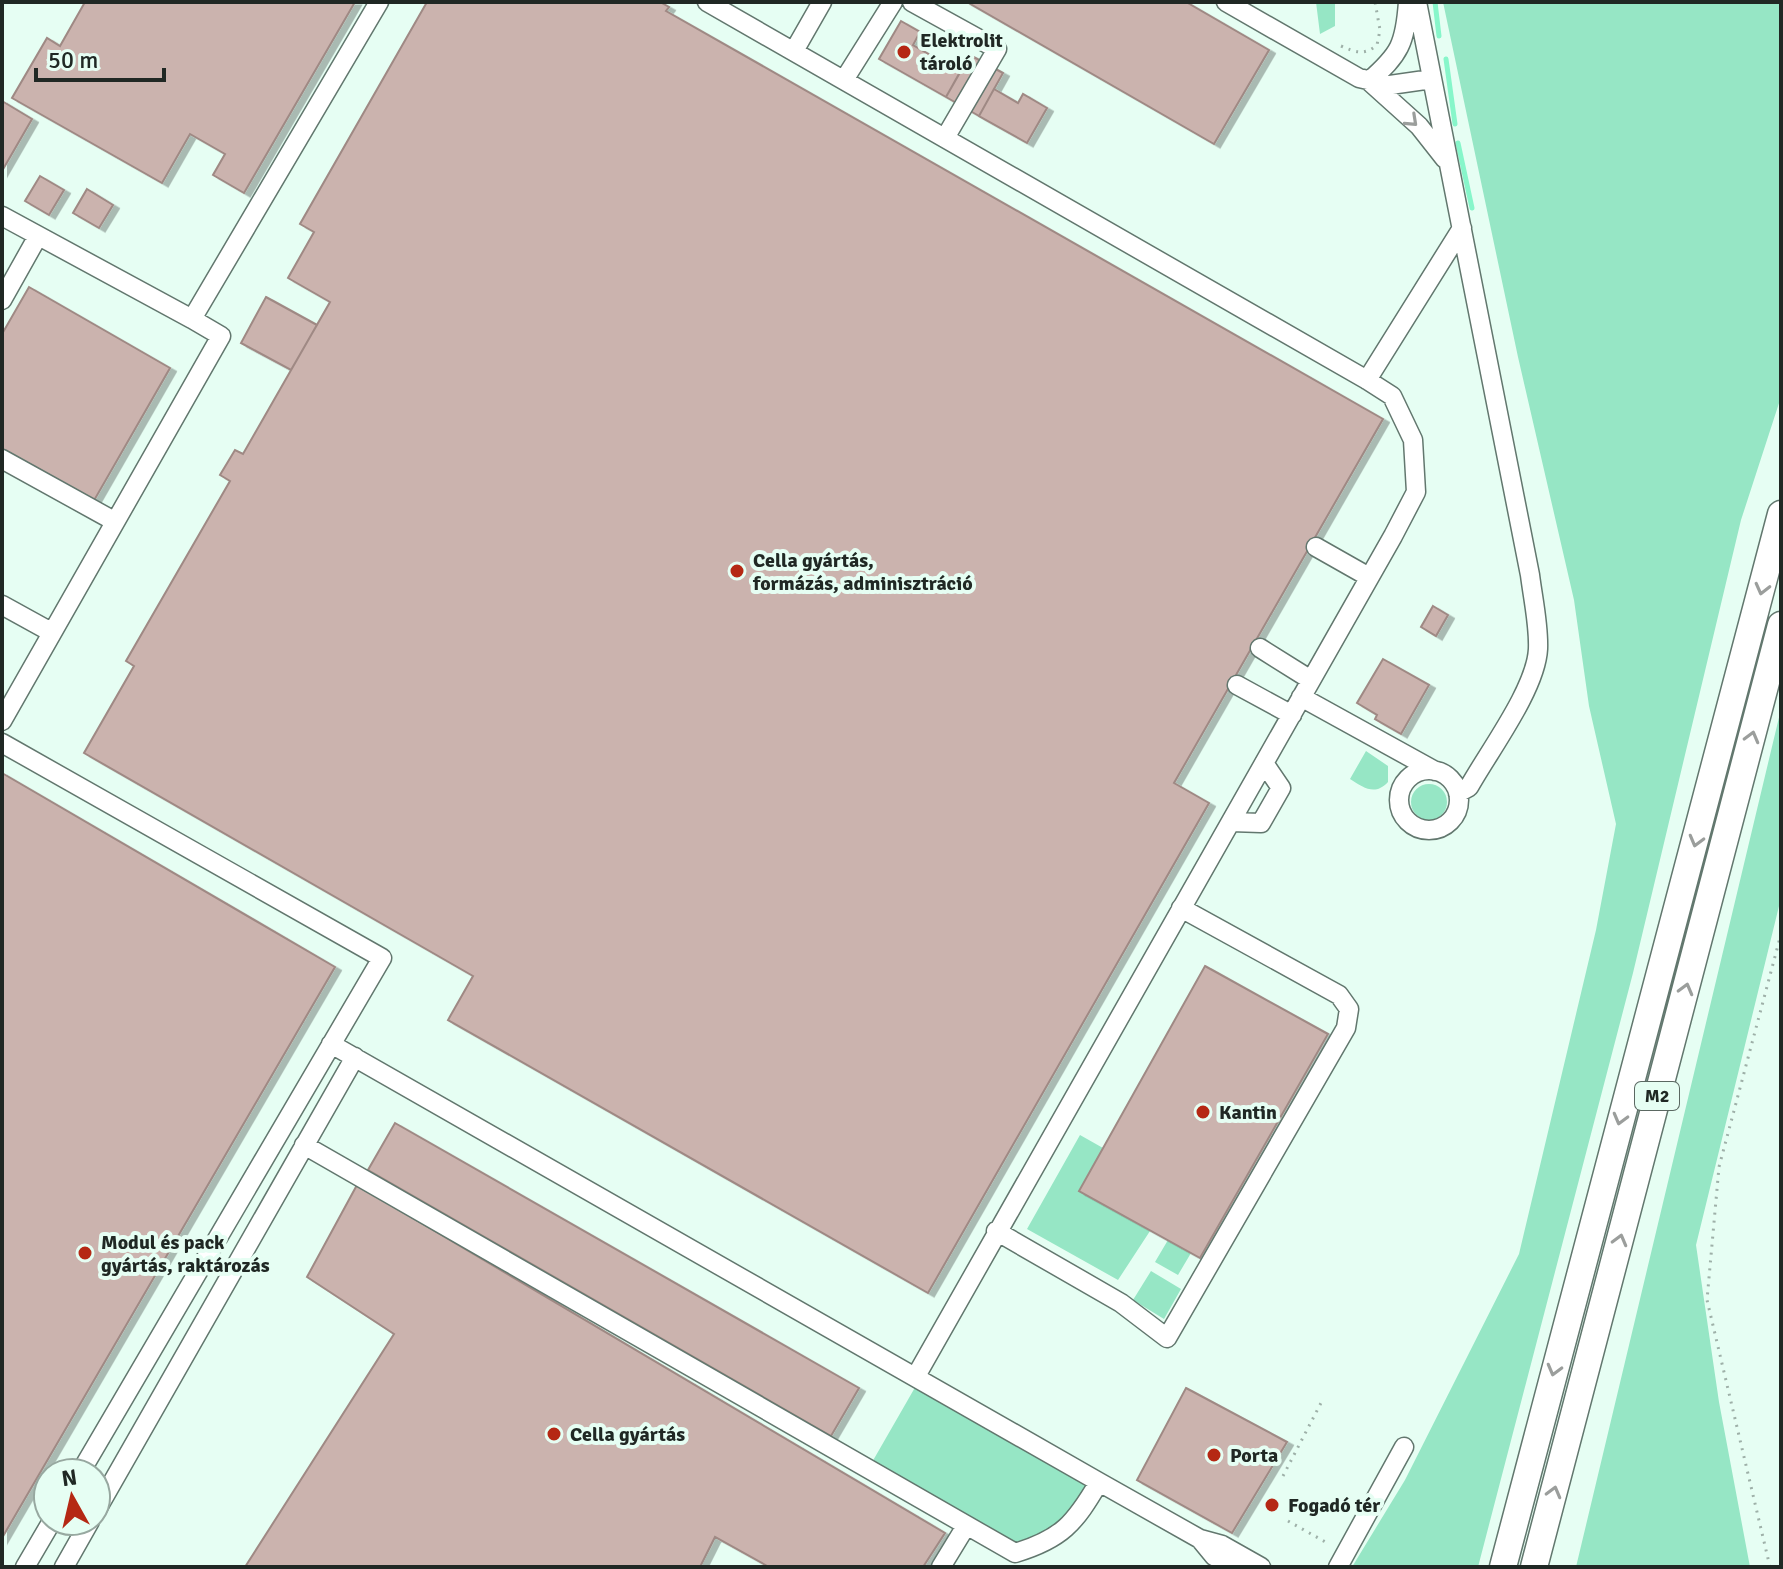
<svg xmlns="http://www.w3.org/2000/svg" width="1783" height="1569" viewBox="0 0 1783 1569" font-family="Signika,sans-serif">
  <defs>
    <filter id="shadow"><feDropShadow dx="6" dy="3.5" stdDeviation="0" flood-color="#0004"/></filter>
  </defs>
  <rect width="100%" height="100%" fill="#e6fef3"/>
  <!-- green -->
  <path fill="#96e6c5" d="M1316,2h19v24l-15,8z
    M1443,2h338v395l-40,123 -108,453 -155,594h-126l53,-87 114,-226 77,-324 20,-106 -27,-118 -15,-106 -56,-243z
    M1781,709v189l-85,347 23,157 31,165h-174z
    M1366,751l22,15v16c-13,14 -24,6 -38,-3z
    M1411 802a18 18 0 1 1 36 0a18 18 0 1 1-36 0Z
    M1080,1135l23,13 -24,43 71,40 -32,49 -91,-51z
    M1168,1240l23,13 -13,22 -23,-13z
    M1151,1271l30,18 -17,30 -31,-19z
    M917,1384l176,100 -21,35 -57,28 -144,-83z"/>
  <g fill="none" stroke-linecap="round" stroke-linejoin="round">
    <!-- stream -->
    <path stroke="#87f6ca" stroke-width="5" d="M1435,2l4,34
      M1446,59l9,65
      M1458,143l14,65"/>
  </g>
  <!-- building -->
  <path fill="#cbb3ae" stroke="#9f8984" stroke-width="2" filter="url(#shadow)" d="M85,2h270l-111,191 -31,-18 12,-21 -35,-20 -28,49 -150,-85 35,-60 13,8z
    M427,2h233l9,5 -3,4 717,408 -209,364 35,20 -281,490 -480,-273 25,-44 -389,-223 50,-87 -8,-5 104,-180 -10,-6 15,-25 8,4 87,-152 -42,-24 26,-46 -14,-8z
    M967,2h219l83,48 -55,94z
    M901,21l19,11 -7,13 47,27 -14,25 -67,-38z
    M970,55l33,18 -24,43 -33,-19z
    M994,89l24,14 5,-9 24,14 -20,35 -48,-27z
    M2,101l30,18 -30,52z
    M40,176l24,14 -15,25 -24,-14z
    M87,189l26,16 -14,23 -26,-15z
    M29,287l141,81 -78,136 -90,-51v-119z
    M266,297l51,28 -26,45 -50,-27z
    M1433,606l15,9 -12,21 -15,-9z
    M1383,659l46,26 -28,49 -26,-15 2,-4 -20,-12z
    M2,773l333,194 -333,571z
    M1205,966l123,68 -128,224 -121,-67z
    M395,1123l464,265 -28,48 -463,-266z
    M357,1185l588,348 -22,34h-154l-54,-30 -15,30h-455l149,-233 -87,-57z
    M1186,1388l101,54 -55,91 -95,-53z"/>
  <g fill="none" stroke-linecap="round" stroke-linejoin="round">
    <!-- minor casing -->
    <g stroke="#62776e" stroke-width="21">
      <path id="minor" d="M707,2l660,378 25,16 21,44 3,52 -23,44 -477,840
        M912,2l85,47 -52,89
        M1226,2l133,76 31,7 42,-6
        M1417,2l113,573c3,24 9,50 8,74 -2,40 -49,102 -69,138l-11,6
        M794,51l28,-49
        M844,80l49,-78
        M1369,81l50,45 26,33
        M1369,81c31,-27 36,-37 39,-79
        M2,216l190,103
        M2,300l36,-64
        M1367,380l95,-152
        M2,459l112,62
        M1316,547l53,30
        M2,605l49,27
        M1260,648l51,32
        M1237,685l55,30
        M1301,697l134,74
        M2,721l219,-385 -29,-17 187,-317
        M2,743l380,215 -302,515
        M1399 800a30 30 0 1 1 60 0a30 30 0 1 1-60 0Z
        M1231,822l30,1 20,-35 -17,-25
        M331,1044l768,438 101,57 22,6 39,22
        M304,1145l711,408c47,-14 60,-30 84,-71
        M996,1231l125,72 46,35 179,-310 3,-19 -10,-14 -158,-87
        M96,1511l259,-454
        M1200,1539l14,17 20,11
        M25,1567l27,-46
        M64,1567l26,-46
        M941,1567l25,-41
        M1338,1567l66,-120"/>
    </g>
    <!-- highway casing -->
    <g stroke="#62776e" stroke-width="29">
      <path id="highway" d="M1503,1567l278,-1053
        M1534,1567l247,-942"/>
    </g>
    <!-- path -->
    <path stroke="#9eb0a8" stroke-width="3" stroke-dasharray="2 6" stroke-linecap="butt" d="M1341,46c14,6 23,10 36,-1l3,-15 -5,-28
      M1283,1476l39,-75
      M1288,1521l41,23
      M1770,1567l-63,-267 12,-133 62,-233"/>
    <!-- minor -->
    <use href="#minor" stroke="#fff" stroke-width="18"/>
    <!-- highway -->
    <use href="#highway" stroke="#fff" stroke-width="26"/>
  </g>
  <!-- one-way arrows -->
  <defs><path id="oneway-chevron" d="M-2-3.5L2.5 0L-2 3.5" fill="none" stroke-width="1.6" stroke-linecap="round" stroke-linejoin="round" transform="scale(2)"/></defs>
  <g stroke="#9b9e9c">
    <use href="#oneway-chevron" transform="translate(1412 121) rotate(43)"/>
    <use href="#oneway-chevron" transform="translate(1762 589) rotate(104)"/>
    <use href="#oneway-chevron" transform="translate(1752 737) rotate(-75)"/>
    <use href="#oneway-chevron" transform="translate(1696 841) rotate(105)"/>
    <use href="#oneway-chevron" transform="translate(1686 989) rotate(-75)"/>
    <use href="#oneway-chevron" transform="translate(1620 1119) rotate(105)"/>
    <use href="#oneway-chevron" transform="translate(1620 1240) rotate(-75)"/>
    <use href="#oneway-chevron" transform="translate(1554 1370) rotate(105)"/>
    <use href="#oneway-chevron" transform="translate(1554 1492) rotate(-75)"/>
  </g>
  <!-- markers -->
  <g fill="#b52814" stroke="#e6fef3" stroke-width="3">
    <circle cx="904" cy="52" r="8"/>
    <circle cx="737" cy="571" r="8"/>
    <circle cx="1203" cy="1112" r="8"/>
    <circle cx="85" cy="1253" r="8"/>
    <circle cx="554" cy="1434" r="8"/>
    <circle cx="1214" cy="1455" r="8"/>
    <circle cx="1272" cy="1505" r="8"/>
  </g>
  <g text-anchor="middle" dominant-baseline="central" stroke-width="8" stroke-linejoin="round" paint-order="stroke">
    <!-- shield labels -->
    <rect fill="#e6fef3" stroke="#5b6862" stroke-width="2" x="1635" y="1082" width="44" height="28" rx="6"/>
    <g font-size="18" font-weight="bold" fill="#202824">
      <text x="1657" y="1096">M2</text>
    </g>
    <!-- poi labels -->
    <g font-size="20" font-weight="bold" fill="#202824" stroke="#e6fef3" text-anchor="start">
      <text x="920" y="40">Elektrolit<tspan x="920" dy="23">tároló</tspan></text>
      <text x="753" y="560">Cella gyártás,<tspan x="753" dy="23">formázás, adminisztráció</tspan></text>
      <text x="1219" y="1112">Kantin</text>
      <text x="101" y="1242">Modul és pack<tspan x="101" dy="23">gyártás, raktározás</tspan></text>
      <text x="570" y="1434">Cella gyártás</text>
      <text x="1230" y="1455">Porta</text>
      <text x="1288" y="1505">Fogadó tér</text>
    </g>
  </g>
  <!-- border -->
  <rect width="1783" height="1569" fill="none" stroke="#202824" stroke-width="8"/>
  <!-- north arrow -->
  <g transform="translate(72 1497) rotate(352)"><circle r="38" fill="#e6fef3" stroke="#97a8a0" stroke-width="2"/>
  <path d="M0-6L14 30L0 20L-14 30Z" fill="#b52814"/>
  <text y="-12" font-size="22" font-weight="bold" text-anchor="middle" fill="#202824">N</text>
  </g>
  <!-- scale -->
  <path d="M36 68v12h128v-12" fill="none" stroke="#202824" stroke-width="4"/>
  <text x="48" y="68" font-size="24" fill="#202824" stroke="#e6fef3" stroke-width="6" paint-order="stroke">50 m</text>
</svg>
